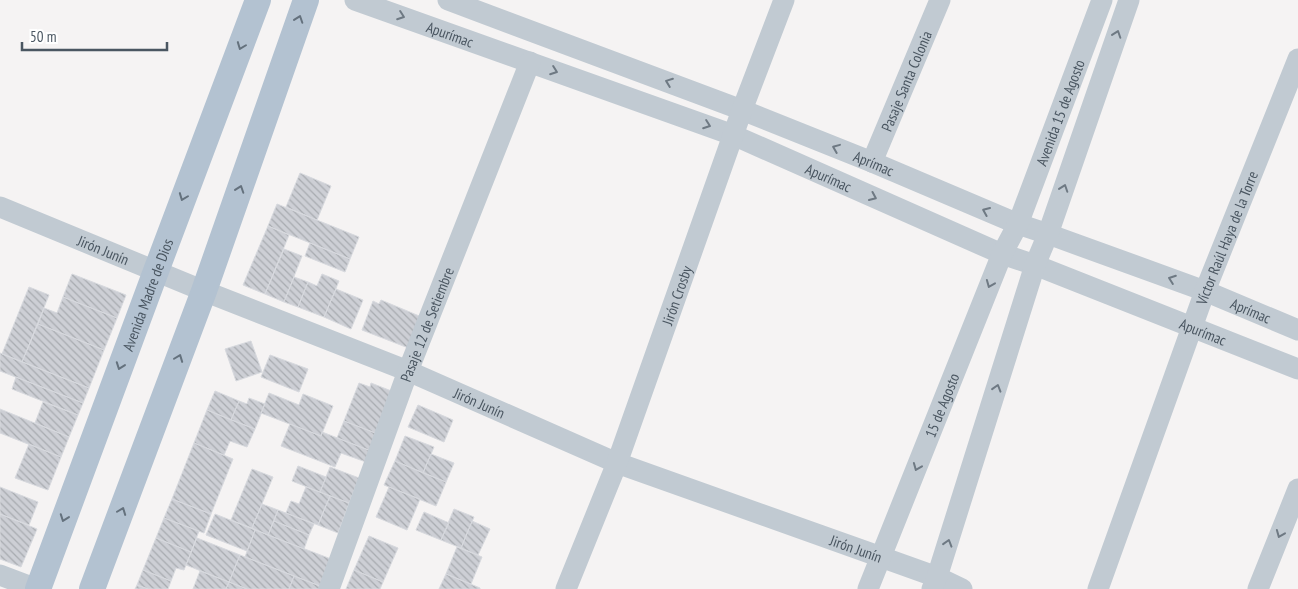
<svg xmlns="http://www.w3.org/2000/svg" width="1298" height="589" viewBox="0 0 1298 589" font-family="'PT Sans Narrow',sans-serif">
  <defs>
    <pattern id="building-back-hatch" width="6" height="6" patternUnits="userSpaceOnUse" patternTransform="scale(1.25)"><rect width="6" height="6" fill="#cdcfd5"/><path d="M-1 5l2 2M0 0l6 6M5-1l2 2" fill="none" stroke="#a8abb0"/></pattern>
  </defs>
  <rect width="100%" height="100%" fill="#f5f3f3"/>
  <!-- building -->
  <path fill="url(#building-back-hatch)" stroke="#d7d9de" d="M300,173l31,13 -14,34 -31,-13z
    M277,204l82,33 -9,22 -82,-33z
    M268,226l21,9 -24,59 -22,-9z
    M310,243l40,16 -5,13 -40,-16z
    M284,249l18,7 -18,46 -19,-8z
    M72,274l54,21 -9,23 -54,-21z
    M322,274l17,7 -15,36 -26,-10 10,-25 9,4z
    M294,277l14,5 -10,25 -14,-5z
    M29,287l20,8 -27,67 -20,-8z
    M336,289l27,11 -12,29 -27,-12z
    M63,297l54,21 -13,32 -66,-26 6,-16 13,5z
    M381,300l43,18 -13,31 -49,-19 11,-29 6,3z
    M38,324l66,26 -15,38 -67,-26z
    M251,341l11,31 -26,9 -11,-32z
    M0,353l89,35 -6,15 -83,-32z
    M270,355l38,14 -9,23 -38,-15z
    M16,377l67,26 -5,12 -66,-26z
    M359,383l11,4 1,-4 23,9 -16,42 -34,-13z
    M215,391l24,10 -8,19 -24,-10z
    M269,393l30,12 4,-11 30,12 -12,30 -60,-23z
    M249,398l16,6 -10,25 -24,-9 8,-19 8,3z
    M43,402l35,13 -9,22 -34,-14z
    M418,405l35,15 -9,22 -36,-15z
    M0,409l69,28 -8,20 -61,-24z
    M207,410l48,19 -8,18 -17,-6 -6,14 -30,-12z
    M344,421l34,13 -7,17 -34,-13z
    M290,424l31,12 1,-4 49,19 -5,11 -25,-9 -6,14 -54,-21z
    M405,436l29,11 -11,26 -28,-12z
    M194,443l39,16 -22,55 -39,-15z
    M29,444l32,13 -13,33 -33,-12z
    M431,454l23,9 -8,19 -23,-9z
    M395,461l51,21 -10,24 -52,-21z
    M298,466l28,11 -6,15 -28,-11z
    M330,467l29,11 -10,25 -29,-11z
    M252,469l21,8 -21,51 -21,-8z
    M0,487l38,15 -9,23 -29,-11z
    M306,487l24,9 -12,29 -32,-12 5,-12 8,3z
    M389,487l31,12 -13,31 -31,-13z
    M330,496l19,7 -11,30 -20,-8z
    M172,499l39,15 -7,19 -40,-15z
    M262,504l16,6 -10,25 -16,-7z
    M454,509l20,8 -13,31 -20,-8z
    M278,510l36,14 -5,11 -35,-14z
    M424,512l25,11 -8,17 -25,-10z
    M0,514l37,15 -16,38 -21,-8z
    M215,514l40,16 -8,21 -41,-16z
    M164,518l35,13 -8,21 -35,-14z
    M274,521l35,14 -5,14 -36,-14z
    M472,521l18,8 -12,26 -17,-7z
    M255,530l76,29 -11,27 -75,-29z
    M369,536l29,12 -15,34 -29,-12z
    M156,538l35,14 -7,18 -8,-2 -5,13 -28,-11z
    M197,538l43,17 -11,27 -43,-17z
    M457,547l25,10 -11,27 -25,-10z
    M240,555l54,21 -5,13h-42l-18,-7z
    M143,570l28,11 -3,8h-20l-11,-4z
    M354,570l29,12 -3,7h-34z
    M200,571l29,11 -3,7h-33z
    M446,574l34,14v1h-41z
    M294,576l26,10 -1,3h-30z
    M229,582l18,7h-21z
    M137,585l11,4h-13z"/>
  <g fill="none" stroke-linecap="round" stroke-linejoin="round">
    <!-- minor -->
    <g stroke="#c1cad2" stroke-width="21">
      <path id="s1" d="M355,0l378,135 269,119 33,11 263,104"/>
      <path id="s2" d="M448,0l294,110 130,52 146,62 30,10 157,57 93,39"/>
      <path id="s3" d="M872,162l68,-162"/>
      <path id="s4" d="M0,207l204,84 204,80 209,92 264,94 56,20 25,12"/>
      <path d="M0,575l37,14"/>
      <path id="s5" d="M329,589l79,-218 122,-309"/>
      <path id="s6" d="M566,589l51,-126 125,-353 42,-110"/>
      <path id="s7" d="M868,589l134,-335 16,-30 84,-224"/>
      <path d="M932,589l5,-12 98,-312 13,-31 81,-234"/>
      <path id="s8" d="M1098,589l107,-298 93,-232"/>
      <path d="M1258,589l40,-100"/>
    </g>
    <!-- major -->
    <g stroke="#b3c2d1" stroke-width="26">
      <path id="s9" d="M38,589l118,-318 102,-271"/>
      <path d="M92,589l112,-298 102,-291"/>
    </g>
  </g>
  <!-- one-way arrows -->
  <defs><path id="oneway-chevron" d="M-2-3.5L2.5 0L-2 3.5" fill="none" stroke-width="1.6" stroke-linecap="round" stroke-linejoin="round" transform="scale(1.25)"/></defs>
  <g stroke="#6e7983">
    <use href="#oneway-chevron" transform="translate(401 16) rotate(20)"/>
    <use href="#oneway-chevron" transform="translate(1117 34) rotate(-71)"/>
    <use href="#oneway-chevron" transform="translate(554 71) rotate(20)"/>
    <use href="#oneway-chevron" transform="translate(669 82) rotate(-159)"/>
    <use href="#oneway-chevron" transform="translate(707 125) rotate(20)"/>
    <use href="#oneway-chevron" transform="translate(836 148) rotate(-158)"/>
    <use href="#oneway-chevron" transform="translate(1064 188) rotate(-71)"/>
    <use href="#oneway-chevron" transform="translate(873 197) rotate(24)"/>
    <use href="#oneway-chevron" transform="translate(986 211) rotate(-157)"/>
    <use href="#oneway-chevron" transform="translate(1172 279) rotate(-160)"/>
    <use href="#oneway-chevron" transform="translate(990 284) rotate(112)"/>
    <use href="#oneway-chevron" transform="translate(997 388) rotate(-73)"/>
    <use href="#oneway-chevron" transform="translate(917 467) rotate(112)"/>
    <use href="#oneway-chevron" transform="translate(1280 534) rotate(112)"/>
    <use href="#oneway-chevron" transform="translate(948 543) rotate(-73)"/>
  </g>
  <g stroke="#64717d">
    <use href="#oneway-chevron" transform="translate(299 19) rotate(-71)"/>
    <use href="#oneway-chevron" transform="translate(241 46) rotate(111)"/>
    <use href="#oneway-chevron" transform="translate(240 189) rotate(-71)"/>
    <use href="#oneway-chevron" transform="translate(183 197) rotate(111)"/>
    <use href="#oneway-chevron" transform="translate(179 358) rotate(-69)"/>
    <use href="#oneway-chevron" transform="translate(120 366) rotate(110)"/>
    <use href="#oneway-chevron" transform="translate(122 511) rotate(-69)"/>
    <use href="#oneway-chevron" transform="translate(64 518) rotate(110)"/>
  </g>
  <g text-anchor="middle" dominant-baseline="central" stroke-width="4.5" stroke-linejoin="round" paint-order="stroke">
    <!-- street labels -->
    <g font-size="15" fill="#4a5661" stroke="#fff">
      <text stroke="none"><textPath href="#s1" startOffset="101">Apurímac</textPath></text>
      <text stroke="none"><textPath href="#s3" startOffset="88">Pasaje Santa Colonia</textPath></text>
      <text stroke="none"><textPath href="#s7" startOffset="514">Avenida 15 de Agosto</textPath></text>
      <text stroke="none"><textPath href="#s2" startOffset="456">Aprímac</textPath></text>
      <text stroke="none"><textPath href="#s1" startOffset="506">Apurímac</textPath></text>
      <text stroke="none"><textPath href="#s8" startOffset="374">Víctor Raúl Haya de la Torre</textPath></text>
      <text stroke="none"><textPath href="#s4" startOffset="112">Jirón Junín</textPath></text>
      <text stroke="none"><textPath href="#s9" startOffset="314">Avenida Madre de Dios</textPath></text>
      <text stroke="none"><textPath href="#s6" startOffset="314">Jirón Crosby</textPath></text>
      <text stroke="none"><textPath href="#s2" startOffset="861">Aprímac</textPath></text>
      <text stroke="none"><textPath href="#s5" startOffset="282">Pasaje 12 de Setiembre</textPath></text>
      <text stroke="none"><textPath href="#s1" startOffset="911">Apurímac</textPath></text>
      <text stroke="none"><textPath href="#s4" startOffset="518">Jirón Junín</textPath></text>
      <text stroke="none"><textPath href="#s7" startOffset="198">15 de Agosto</textPath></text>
      <text stroke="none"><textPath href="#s4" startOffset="922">Jirón Junín</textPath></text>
    </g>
  </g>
  <!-- scale -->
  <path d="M22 42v8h145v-8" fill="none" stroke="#4a5661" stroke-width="2.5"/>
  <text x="30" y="42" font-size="15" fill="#4a5661" stroke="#ffffff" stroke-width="4" paint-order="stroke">50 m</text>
</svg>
